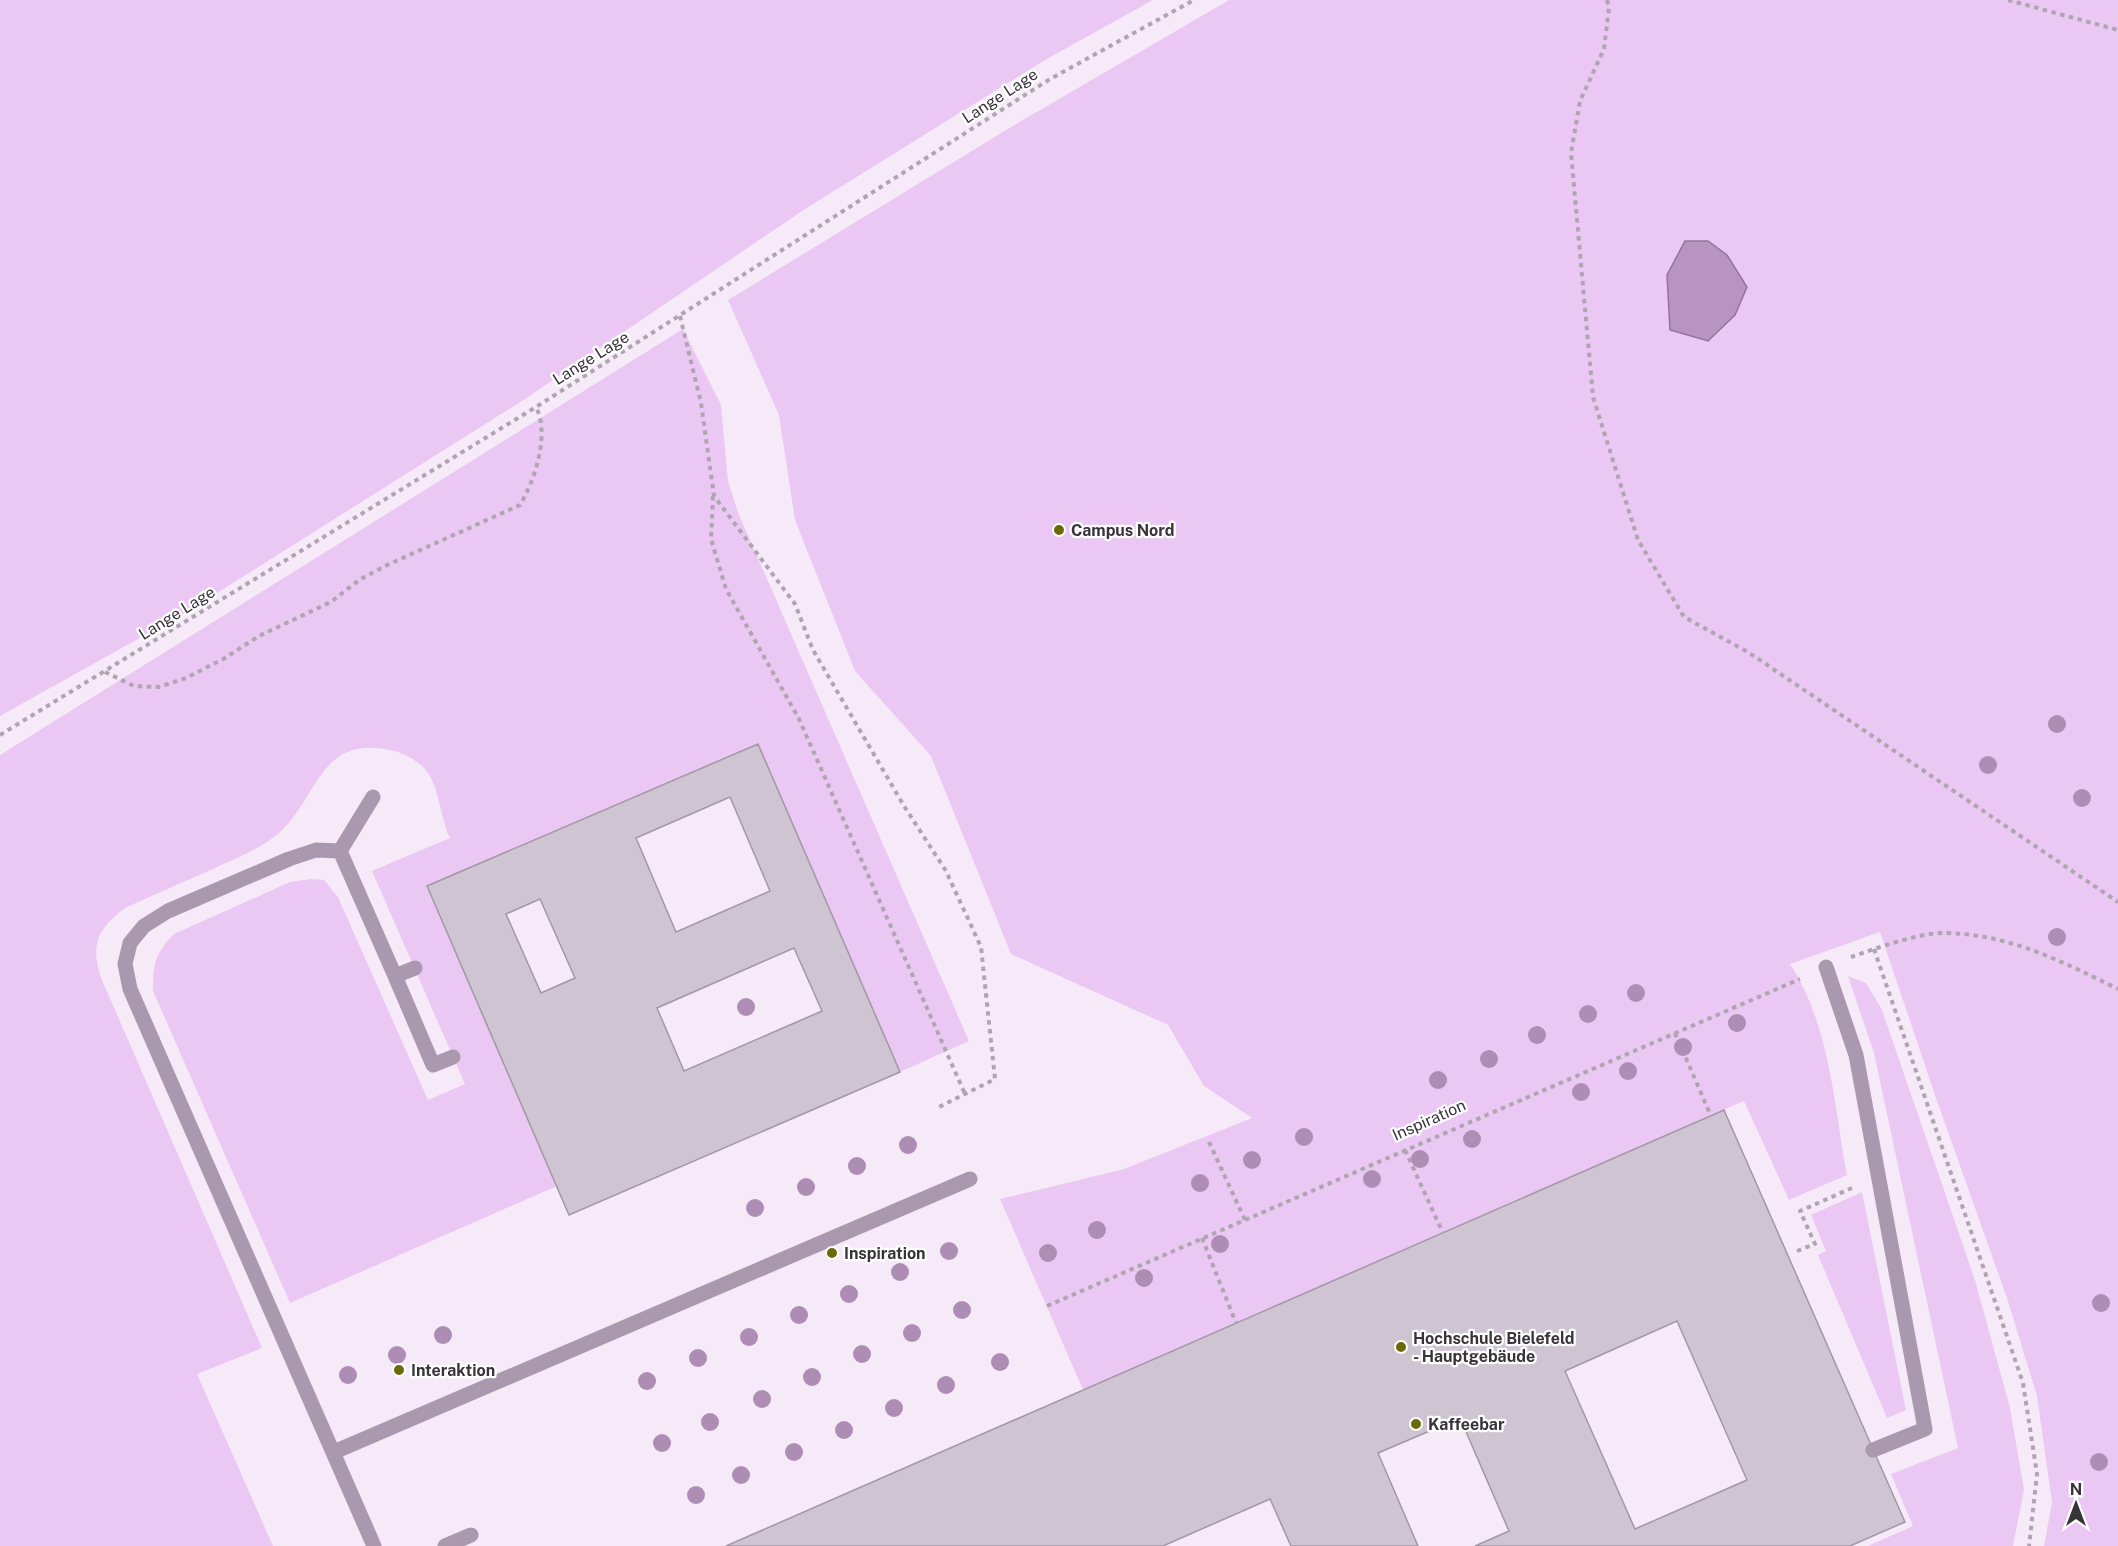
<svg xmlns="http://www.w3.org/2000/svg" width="2118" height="1546" viewBox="0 0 2118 1546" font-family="'Public Sans',sans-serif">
  <rect width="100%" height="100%" fill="#f6eaf8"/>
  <!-- green -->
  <path fill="#ebc8f3" d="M0,0h1153l-108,60 -240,149 -280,190 -335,211 -190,106z
    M1229,0h889v1546h-74l8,-44 -15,-106 -30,-98 -70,-197 -57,-169 -90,32c40,61 44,141 57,211l-58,25 -45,-99 -660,291 -84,-193 124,-30 128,-51 -48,-32 -36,-61 -157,-71 -80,-198 -76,-85 -60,-151 -16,-105 -51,-115 283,-173z
    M683,329l38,76 7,76 11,34 230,526 -69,31 -143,-328 -330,142 130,300 -267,117 -137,-312c0,-27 2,-38 21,-57l116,-52 21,-3 13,1 14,17 90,203 37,-16 -93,-213 78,-33c-10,-21 -10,-47 -22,-65 -7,-11 -26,-21 -38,-23 -71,-15 -71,47 -111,83 -19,16 -42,25 -64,35 -29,13 -59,26 -88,39 -29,20 -38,39 -25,73l160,368 -65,26 76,172h-273v-791z
    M1848,976l18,7 16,27 93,270 35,128 14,82 -11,56h-145l45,-20 -22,-52 67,-26 -84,-395z
    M1862,1192l44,218 -19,8 -69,-163 8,-4 -15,-36z"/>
  <!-- water -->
  <path fill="#b993c2" stroke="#927699" stroke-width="1.5" d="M1685,241h23l19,14 20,32 -12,28 -27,26 -38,-11 -3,-55z"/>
  <!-- building -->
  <path fill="#cfc4d2" stroke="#a297a5" stroke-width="1.5" fill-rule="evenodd" d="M758,744l142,328 -331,143 -142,-329zM730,797l40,94 -94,41 -40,-94zM540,899l35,79 -34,15 -35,-79zM794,948l28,63 -138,60 -27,-63z
    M1724,1110l181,412 -55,24h-375l34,-15 -49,-113 -82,35 40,93h-127l-21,-47 -107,47h-437zM1677,1321l70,159 -112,49 -70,-158z"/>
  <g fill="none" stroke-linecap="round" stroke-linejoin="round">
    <!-- path -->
    <path stroke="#aea5b0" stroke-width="4" stroke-dasharray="4.5 4.5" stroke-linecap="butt" d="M1607,0l2,8 -5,41 -24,52 -9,52 22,244 45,143 46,77 64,35 370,250
      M2008,0l110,30
      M680,316l21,87 13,93 81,108 18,46 91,156 42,65 35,76 14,132 -56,28
      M713,496l-2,43 15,50 73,130 166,375
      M105,672l29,14 25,1 27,-9 39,-20 34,-22 72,-34 28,-22 26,-14 135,-61c15,-25 30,-71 16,-98
      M0,735l536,-328 514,-328 144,-79
      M1874,949l149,434 14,91 -8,72
      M1851,957c23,-8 70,-25 94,-24 64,1 116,28 173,56
      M1675,1033l36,83
      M1209,1142l36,78
      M1405,1150l38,83
      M1202,1238l34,85
      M1797,1251l18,-7 -15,-33 52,-23
      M1047,1306l753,-327"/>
    <!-- minor -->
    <path stroke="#aa99ae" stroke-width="15" d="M340,851l-24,-1 -27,9 -121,52 -24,15 -14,17 -5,21 5,25 244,557
      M340,851l55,125 20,-8
      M340,851l33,-54
      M1826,967l30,88 69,374 -52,21
      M395,976l38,89 20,-8
      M334,1452l636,-273
      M445,1546l26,-11"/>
  </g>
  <!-- trees -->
  <g fill="#ad8db4">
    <circle cx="2057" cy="724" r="9"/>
    <circle cx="1988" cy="765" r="9"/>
    <circle cx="2082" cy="798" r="9"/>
    <circle cx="2057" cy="937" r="9"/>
    <circle cx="1636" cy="993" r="9"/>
    <circle cx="746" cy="1007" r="9"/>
    <circle cx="1588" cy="1014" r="9"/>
    <circle cx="1737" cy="1023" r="9"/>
    <circle cx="1537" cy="1035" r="9"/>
    <circle cx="1683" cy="1047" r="9"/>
    <circle cx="1489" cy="1059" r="9"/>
    <circle cx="1628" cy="1071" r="9"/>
    <circle cx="1438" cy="1080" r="9"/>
    <circle cx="1581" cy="1092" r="9"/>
    <circle cx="1304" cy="1137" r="9"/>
    <circle cx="1472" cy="1139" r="9"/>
    <circle cx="908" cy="1145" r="9"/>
    <circle cx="1420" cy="1159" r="9"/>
    <circle cx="1252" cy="1160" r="9"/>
    <circle cx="857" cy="1166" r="9"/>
    <circle cx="1372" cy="1179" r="9"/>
    <circle cx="1200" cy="1183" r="9"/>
    <circle cx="806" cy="1187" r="9"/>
    <circle cx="755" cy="1208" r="9"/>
    <circle cx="1097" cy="1230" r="9"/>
    <circle cx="1220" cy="1244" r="9"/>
    <circle cx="949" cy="1251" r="9"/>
    <circle cx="1048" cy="1253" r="9"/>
    <circle cx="900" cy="1272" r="9"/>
    <circle cx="1144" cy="1278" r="9"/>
    <circle cx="849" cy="1294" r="9"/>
    <circle cx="2101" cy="1303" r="9"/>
    <circle cx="962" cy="1310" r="9"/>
    <circle cx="799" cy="1315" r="9"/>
    <circle cx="912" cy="1333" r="9"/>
    <circle cx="443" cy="1335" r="9"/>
    <circle cx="749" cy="1337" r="9"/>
    <circle cx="862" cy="1354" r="9"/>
    <circle cx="397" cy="1355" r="9"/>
    <circle cx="698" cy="1358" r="9"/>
    <circle cx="1000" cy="1362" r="9"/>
    <circle cx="348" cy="1375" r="9"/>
    <circle cx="812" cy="1377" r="9"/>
    <circle cx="647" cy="1381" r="9"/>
    <circle cx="946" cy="1385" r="9"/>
    <circle cx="762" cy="1399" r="9"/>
    <circle cx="894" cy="1408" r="9"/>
    <circle cx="710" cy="1422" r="9"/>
    <circle cx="844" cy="1430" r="9"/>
    <circle cx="662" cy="1443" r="9"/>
    <circle cx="794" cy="1452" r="9"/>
    <circle cx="2099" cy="1462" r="9"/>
    <circle cx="741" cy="1475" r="9"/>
    <circle cx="696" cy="1495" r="9"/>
  </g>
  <!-- markers -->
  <g fill="#6a6a08" stroke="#fff" stroke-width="2">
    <circle cx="1059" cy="530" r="6"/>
    <circle cx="832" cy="1253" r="6"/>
    <circle cx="1401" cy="1347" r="6"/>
    <circle cx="399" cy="1370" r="6"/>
    <circle cx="1416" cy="1424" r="6"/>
  </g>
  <g text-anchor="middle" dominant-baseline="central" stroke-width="4.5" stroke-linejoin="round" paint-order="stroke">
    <!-- street labels -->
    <g font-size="16" fill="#383339" stroke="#fff">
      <text transform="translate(1000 96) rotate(-33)">Lange Lage</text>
      <text transform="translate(591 358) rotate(-32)">Lange Lage</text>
      <text transform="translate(177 613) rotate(-32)">Lange Lage</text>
      <text transform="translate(1429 1120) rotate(-24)">Inspiration</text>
    </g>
    <!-- poi labels -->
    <g font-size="16" font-weight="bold" fill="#383339" stroke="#fff" text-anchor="start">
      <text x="1071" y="530">Campus Nord</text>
      <text x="844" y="1253">Inspiration</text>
      <text x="1413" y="1338">Hochschule Bielefeld<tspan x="1413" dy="18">- Hauptgebäude</tspan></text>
      <text x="411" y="1370">Interaktion</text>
      <text x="1428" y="1424">Kaffeebar</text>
    </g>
  </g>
  <!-- north arrow -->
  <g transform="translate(2076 1504)" stroke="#ffffff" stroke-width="4.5" paint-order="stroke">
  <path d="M0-4.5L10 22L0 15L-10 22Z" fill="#383339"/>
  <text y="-9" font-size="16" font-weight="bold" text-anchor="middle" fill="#383339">N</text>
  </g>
</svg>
